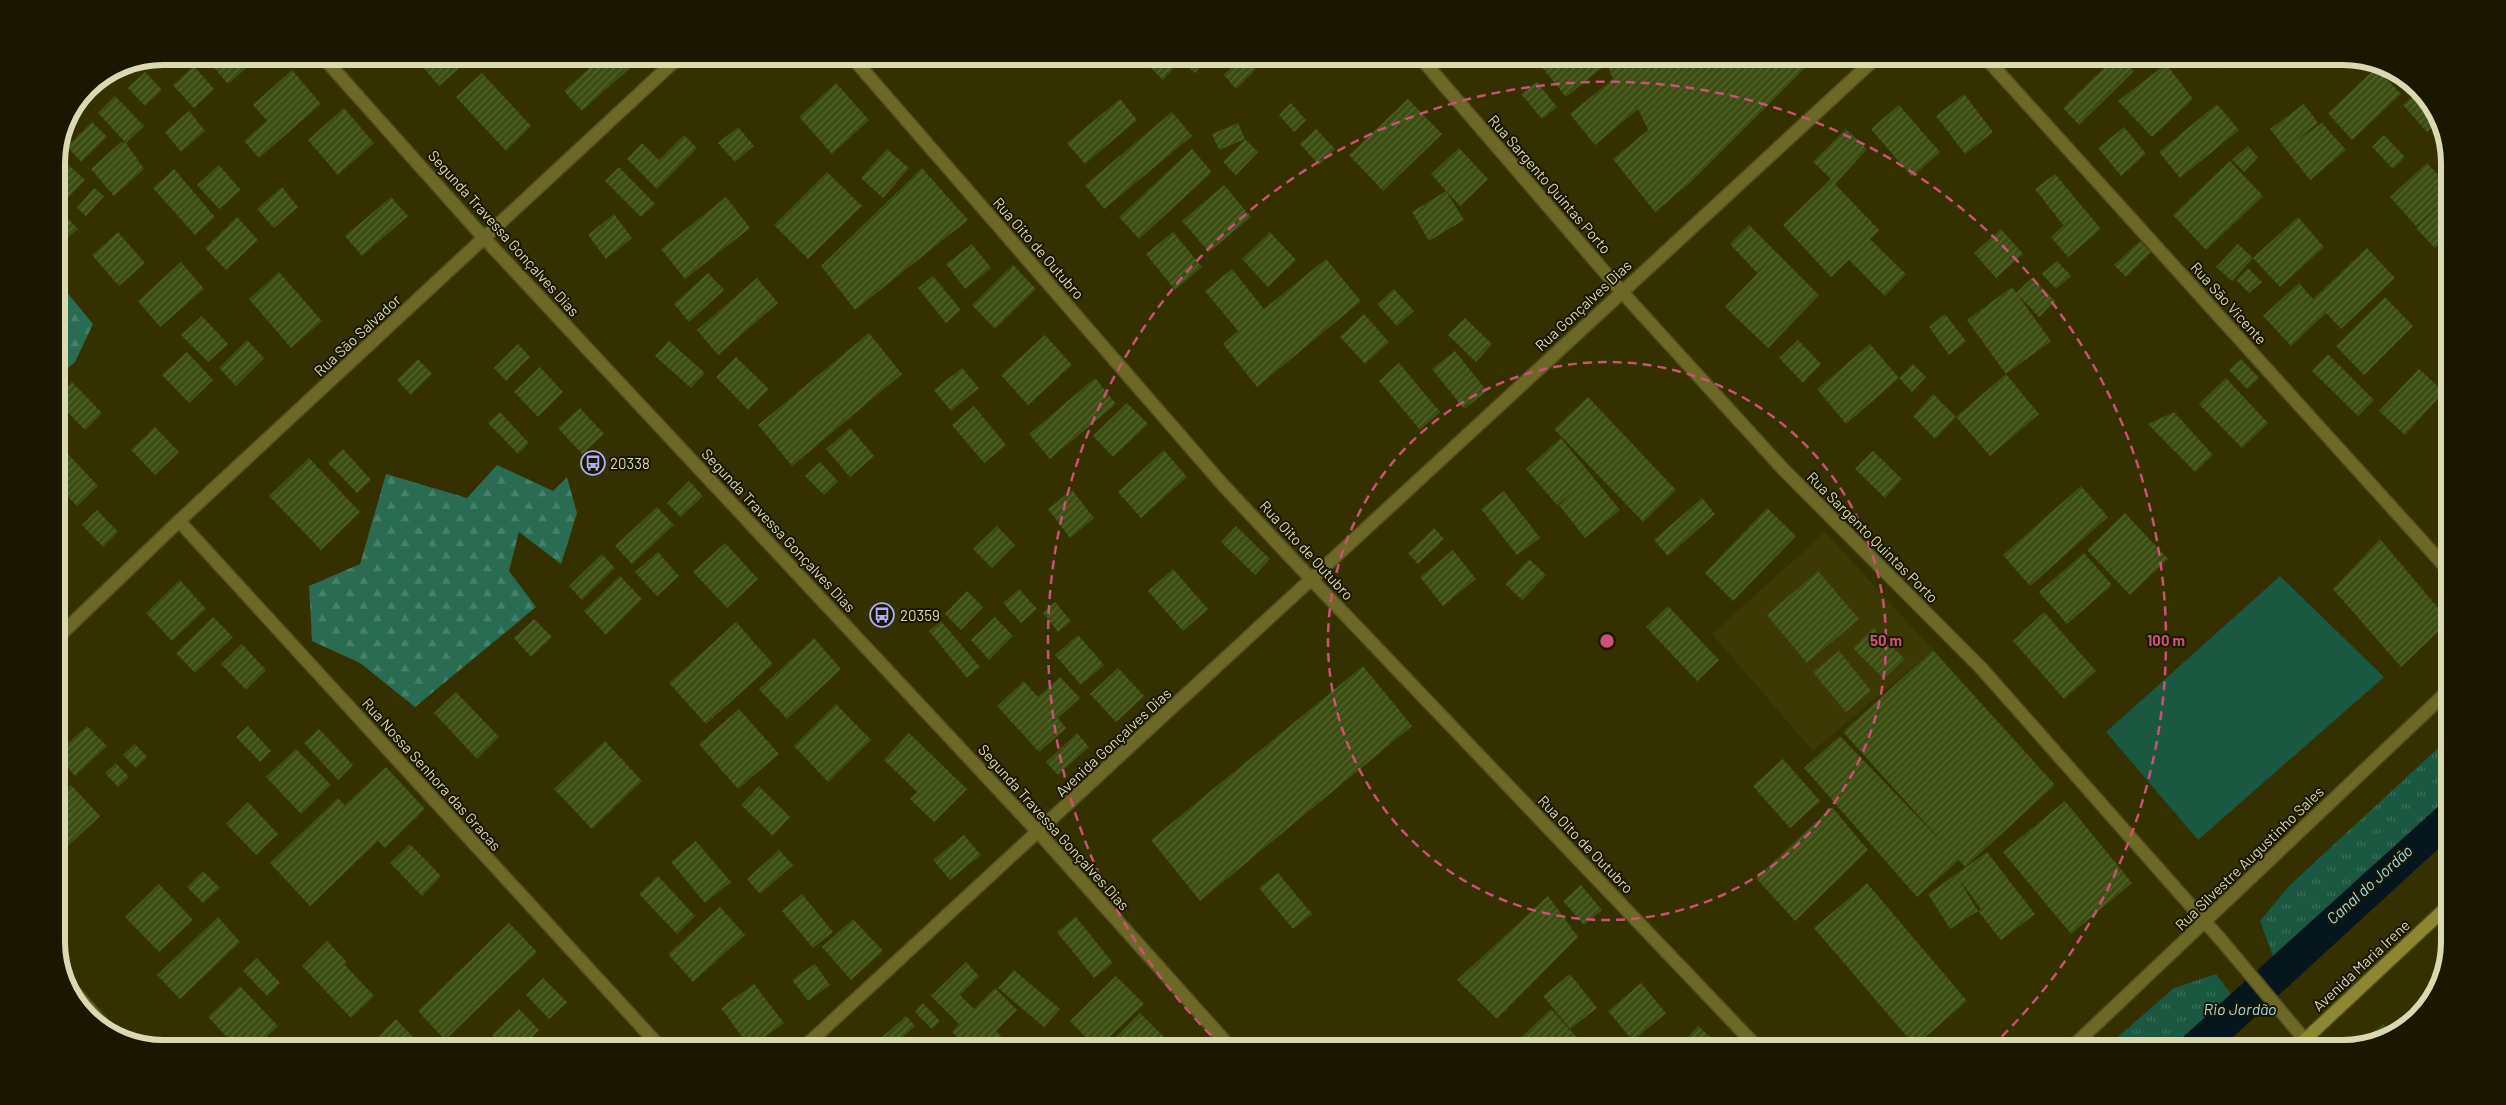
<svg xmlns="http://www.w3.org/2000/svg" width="2506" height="1105" viewBox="0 0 2506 1105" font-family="Barlow,sans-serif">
  <defs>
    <pattern id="grass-tufts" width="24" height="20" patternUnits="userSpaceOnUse" patternTransform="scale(1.25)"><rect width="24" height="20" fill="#1a5841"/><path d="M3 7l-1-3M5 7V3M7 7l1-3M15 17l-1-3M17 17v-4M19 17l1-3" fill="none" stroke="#3b6f5a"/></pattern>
    <pattern id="forest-firs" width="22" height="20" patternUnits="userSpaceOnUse" patternTransform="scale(1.25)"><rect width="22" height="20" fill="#296c52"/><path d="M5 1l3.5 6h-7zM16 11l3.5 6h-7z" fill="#478068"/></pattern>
    <pattern id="building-hatch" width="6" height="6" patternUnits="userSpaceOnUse" patternTransform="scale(1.25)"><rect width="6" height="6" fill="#3b4d11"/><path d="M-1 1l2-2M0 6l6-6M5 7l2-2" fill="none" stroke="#576631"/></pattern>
  </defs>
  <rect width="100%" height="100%" fill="#343000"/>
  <!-- built -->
  <path fill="#3d3904" d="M1825,532l108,118 -120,101 -101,-117z"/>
  <!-- grass -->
  <path fill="url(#grass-tufts)" d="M2450,737v59l-177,160 -13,-35 29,-35z
    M2216,974l15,20 -61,55h-66l70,-61z"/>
  <!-- forest -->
  <path fill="url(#forest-firs)" d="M56,279l37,45 -18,38 -19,16z
    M497,465l56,26 14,-14 10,36 -16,51 -42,-32 -10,39 27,36 -121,100 -55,-44 -48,-22 -3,-55 51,-22 26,-90 81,24z"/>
  <!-- garden -->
  <path fill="#1a5841" d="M2280,576l104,101 -186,163 -92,-108z"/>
  <!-- water -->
  <path fill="#05161d" d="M2450,796v42l-230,211h-50z"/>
  <!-- building -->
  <path fill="url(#building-hatch)" d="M204,56h56l-32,28z
    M433,56h40l-34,30 -17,-20z
    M603,56h31l-5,5 3,5 -50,45 -18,-20z
    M1025,56h10l-5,6z
    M1152,56h58l-15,17 -14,-13 -18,20 -17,-17z
    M1243,56l13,13 -20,20 -12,-14z
    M1495,56h22l-12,11z
    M1554,56h255l4,4 -123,123 -35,29 -42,-53 35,-29 -10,-21 -43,36 -25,-31 43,-35 -6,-15 -41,33 -25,-31z
    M1826,56h24l-14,12z
    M2116,56h4l14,15 -55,54 -16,-17z
    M2211,56h26l-16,13z
    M2369,61l15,3 4,4 -6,6 19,20 -49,46 -24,-27 48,-45z
    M2166,64l27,35 -41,38 -34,-36z
    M194,66l20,23 -20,19 -21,-23z
    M292,70l29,34 -62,54 -15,-17 23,-20 -14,-16z
    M145,72l17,18 -17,16 -17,-18z
    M482,73l49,53 -25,25 -50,-54z
    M1537,82l20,25 -15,12 -21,-25z
    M836,83l33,37 -37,34 -33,-37z
    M2419,91l9,7 9,25 -10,9 -24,-27z
    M1964,94l29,38 -28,22 -29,-38z
    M115,96l29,30 -18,17 18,26 -30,27 -23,-27 30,-27 5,1 -28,-30z
    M1120,99l17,21 -52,44 -18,-21z
    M1408,99l34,35 -59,57 -34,-36z
    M1291,103l15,17 -12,12 -15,-17z
    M2217,104l22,26 -59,48 -21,-26z
    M2304,104l14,19 -24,19 28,-19 24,27 -36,30 -40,-51z
    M1899,105l41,47 -28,25 -41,-48z
    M344,108l30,35 -36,32 -30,-35z
    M189,111l16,20 -24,21 -16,-20z
    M1172,112l20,24 -88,73 -19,-24z
    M92,122l15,15 -26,25 -14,-16z
    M1238,123l7,16 -26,11 -7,-16z
    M738,127l16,19 -19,16 -17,-19z
    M2124,127l22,27 -25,22 -23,-28z
    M1316,129l19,20 -16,16 -19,-21z
    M1846,129l21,20 -32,35 44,46 -9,9 36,35 -21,22 -36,-36 8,-8 -26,25 -48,-52 48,-46 -18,-17z
    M684,135l13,13 -40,41 -30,-30 15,-16 17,17z
    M2384,135l21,22 -12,12 -21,-22z
    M1245,139l13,13 -22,23 -13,-13z
    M2248,146l10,11 -14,15 -12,-12z
    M1459,148l29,31 -28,27 -14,-15 18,29 -35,21 -17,-29 34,-21 -15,-17z
    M887,149l22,19 -26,30 -22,-20z
    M1192,149l20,23 -73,67 -20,-22z
    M60,157l25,23 -17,18 -12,-10v-27z
    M2230,161l33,35 -57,54 -33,-35z
    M2427,163l23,25v45l-15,15 -19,-20 21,-21 -21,19 -26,-29z
    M219,165l22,25 -22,19 -22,-24z
    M619,167l36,37 -14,13 -36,-36z
    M922,168l46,52 -113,90 -34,-44z
    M174,169l41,48 -20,18 -42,-47z
    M827,172l35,34 -54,53 -34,-34z
    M2055,174l46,55 -33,28 -17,-20 24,-22 -12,10 -28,-36z
    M1224,185l27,32 -42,35 -27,-31z
    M282,187l16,20 -24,21 -17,-19z
    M94,188l10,8 -18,20 -9,-8z
    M391,197l17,19 -46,40 -17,-20z
    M726,197l24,31 -65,51 -24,-30z
    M56,205l22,24 -13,11 -9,-9z
    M614,214l18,24 -26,21 -18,-24z
    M237,217l21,23 -32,30 -21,-22z
    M2298,217l26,30 -44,40 -27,-29z
    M1749,225l70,70 -51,53 -43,-41 42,-43 -10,9 -27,-29z
    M2001,229l22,25 -27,24 -22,-25z
    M118,232l27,31 -26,23 -27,-31z
    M1173,232l29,35 -27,23 -29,-36z
    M1270,232l26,28 -28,27 -26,-28z
    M2140,241l11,11 -25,25 -12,-12z
    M972,244l19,24 -26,21 -19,-25z
    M2238,244l15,14 -21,23 -16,-14z
    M2367,248l28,30 -54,51 -15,-16 -35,33 -28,-30 36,-33 14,16z
    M1326,259l35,42 -104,86 -34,-43 15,-13 -33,-40 27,-22 32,40z
    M2057,261l14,15 -15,13 -14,-15z
    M181,262l23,27 -44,38 -22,-26z
    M1013,265l23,24 -41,40 -23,-24z
    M2248,268l14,14 -13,11 -13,-13z
    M279,272l43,49 -31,27 -42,-49z
    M708,273l16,17 -35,32 -15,-18z
    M933,276l28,34 -15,13 -28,-35z
    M757,278l21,25 -60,52 -21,-25z
    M2032,278l23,23 -16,16 -23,-24z
    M2012,287l39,54 -45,33 -39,-54z
    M1394,289l20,22 -17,15 -20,-22z
    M2385,297l28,29 -49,49 -28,-29z
    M1364,314l25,28 -24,22 -25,-27z
    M1945,314l21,27 -17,14 -20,-28z
    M202,316l26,28 -20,18 -27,-27z
    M1465,318l27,26 -16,18 -28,-27z
    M869,333l33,41 -110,92 -34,-41z
    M1045,335l27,30 -44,40 -27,-30z
    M247,340l17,18 -28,28 -17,-18z
    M1798,340l23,24 -18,19 -24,-25z
    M669,341l36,32 -14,15 -36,-32z
    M518,344l12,13 -24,24 -12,-13z
    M1870,344l29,34 14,-14 13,13 -14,15 -13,-14 -53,46 -29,-35z
    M1455,351l32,40 -23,18 -32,-40z
    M187,352l26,28 -24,23 -27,-28z
    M2328,354l46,46 -16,16 -46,-45z
    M736,357l33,32 -21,21 -32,-33z
    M418,359l14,15 -21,21 -14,-15z
    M2241,359l18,19 -12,11 -18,-19z
    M1399,363l41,49 -20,18 -41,-49z
    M540,367l23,25 -25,25 -24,-25z
    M962,368l17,20 -28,23 -17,-21z
    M2419,369l25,23 -39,43 -26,-24z
    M2006,374l33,40 -49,42 -34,-39z
    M1095,378l21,26 -66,55 -21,-25z
    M2226,378l42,45 -26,25 -43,-44z
    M72,382l30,31 -17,17 -29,-30v-3z
    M1933,394l23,23 -21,22 -22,-23z
    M1588,397l88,93 -33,32 -89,-93z
    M1127,403l21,21 -35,33 -20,-21z
    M974,406l32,39 -22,18 -32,-38z
    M580,408l24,26 -22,20 -24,-26z
    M500,412l29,31 -11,11 -30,-31z
    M2174,412l39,43 -18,17 -47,-48z
    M155,427l24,25 -24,23 -24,-25z
    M850,428l24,28 -24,21 -24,-28z
    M1561,438l59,72 -35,28 -26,-33 16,-16 -18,16 -31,-36z
    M343,449l28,31 -14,13 -29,-30z
    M1164,450l23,27 -46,41 -23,-26z
    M1873,451l29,28 -17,19 -30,-29z
    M66,452l32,34 -21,20 -21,-22v-23z
    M309,458l51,54 -39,38 -52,-54z
    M820,462l18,19 -14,14 -19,-19z
    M689,481l14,15 -22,21 -14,-14z
    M2081,486l27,31 -78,69 -27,-31z
    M1072,490l22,28 -24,20 -22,-29z
    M1504,491l36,47 -23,17 -36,-46z
    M1702,498l13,16 -47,42 -14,-16z
    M657,507l17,18 -42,39 -17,-18z
    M1767,508l29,28 -63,65 -28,-28z
    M97,510l21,22 -15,15 -21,-22z
    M2125,513l43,46 -38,36 -43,-45z
    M997,526l18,19 -23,23 -19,-19z
    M1236,526l34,33 -15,16 -34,-33z
    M1434,528l10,11 -26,25 -10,-11z
    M2380,539l69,82 -48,46 -68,-78z
    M725,543l33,36 -31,29 -34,-36z
    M1453,550l23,29 -33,27 -23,-29z
    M658,552l21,24 -22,20 -22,-24z
    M2084,553l28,32 -45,39 -28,-32z
    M602,554l13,14 -33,32 -13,-14z
    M1529,559l17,16 -24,25 -17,-16z
    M1173,569l35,40 -25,22 -35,-40z
    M1818,571l41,48 -52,44 -40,-48z
    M620,576l22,23 -36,36 -22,-24z
    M180,580l26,29 -34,32 -26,-28z
    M1019,589l18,20 -16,14 -18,-20z
    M967,591l16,16 -22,23 -16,-16z
    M1055,602l16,19 -13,11 -15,-19z
    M1668,606l51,54 -22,21 -51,-54z
    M2044,612l52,59 -32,28 -51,-58z
    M213,617l20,20 -38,36 -19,-20z
    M995,617l18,19 -24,24 -18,-20z
    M534,619l18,18 -21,20 -17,-19z
    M941,621l39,46 -13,11 -38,-47z
    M736,622l37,42 -67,60 -37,-41z
    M1873,628l32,31 -21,20 -31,-31z
    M1078,635l26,30 -23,20 -26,-30z
    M814,638l27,31 -54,50 -28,-30z
    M242,644l24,26 -20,20 -25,-26z
    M1933,650l122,135 -90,82 -6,-7 -42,37 -113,-129 36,-32 104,108 -101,-112z
    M1839,651l32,40 -25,21 -33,-40z
    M1363,666l49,60 -212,175 -49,-61z
    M1118,668l26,28 -28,26 -26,-28z
    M1060,677l20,21 -22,20 8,10 -27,24 -42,-46 27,-25 14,16z
    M456,692l43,45 -22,22 -43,-46z
    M836,704l35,36 -43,42 -34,-36z
    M739,709l40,45 -41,35 -39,-45z
    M87,726l20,20 -32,30 -19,-22z
    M248,726l23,25 -11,11 -24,-25z
    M319,729l34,36 -15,15 -34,-37z
    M909,733l58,56 -33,33 -24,-23 7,-7 -33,-32z
    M1077,733l12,14 -31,28 -12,-13z
    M605,741l37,40 -50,48 -38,-40z
    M135,744l12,13 -11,11 -13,-13z
    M296,749l35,36 -30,29 -35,-37z
    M1783,759l37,42 -30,27 -37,-42z
    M116,763l13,14 -11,10 -13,-14z
    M386,767l39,42 -40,39 -7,-7 -68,65 -40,-43 68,-65 7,7z
    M71,785l29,31 -44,41v-58z
    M759,786l31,31 -17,19 -32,-31z
    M2065,801l67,82 -61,51 -68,-82z
    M248,802l30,32 -22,21 -30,-31z
    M1832,807l36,43 -73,71 -39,-43z
    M964,835l17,20 -31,25 -17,-20z
    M696,841l35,41 -26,21 -34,-41z
    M410,844l31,32 -19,20 -32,-33z
    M779,850l14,15 -33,29 -13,-15z
    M1987,852l48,62 -34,26 -23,-29 3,-2 -23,-31 20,33 -28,18 -22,-35z
    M203,871l17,17 -17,15 -16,-16z
    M1278,873l34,41 -19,15 -34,-41z
    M658,876l37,40 -18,18 -38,-40z
    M1867,883l100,118 -52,45 -101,-118z
    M159,884l34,36 -34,32 -34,-35z
    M1581,885l21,25 -18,15 -21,-24z
    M802,894l31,38 -20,16 -31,-37z
    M1548,896l30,41 -81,82 -40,-39z
    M720,907l25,28 -52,47 -25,-28z
    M218,917l22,25 -60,57 -23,-24z
    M1076,917l37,46 -19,15 -37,-46z
    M853,919l30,32 -32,29 -29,-33z
    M509,923l28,29 -92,88 -27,-29z
    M327,941l20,21 -2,3 29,31 -23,22 -49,-52z
    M257,958l23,25 -13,13 -24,-25z
    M966,962l13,14 -19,19 14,14 21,-21 22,22 -21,21 17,18h-45l-16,-17 7,-8 -28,-28z
    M815,964l15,21 -22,16 -16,-21z
    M1014,970l46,39 -16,18 -46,-39z
    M1570,974l27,34 -27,21 -27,-33z
    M1116,976l28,28 -47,45 -27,-28z
    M543,978l24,24 -18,17 -23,-24z
    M1641,983l25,30 -33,28 -25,-30z
    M754,984l30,39 -34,25 -29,-40z
    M240,986l38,40 -24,23h-16l-30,-32z
    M923,1003l17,18 -8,8 -17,-17z
    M519,1009l20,21 -19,19h-15l-13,-14z
    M1551,1009l30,33 -7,7h-65z
    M1140,1013l36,36h-72z
    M906,1016l9,10 -25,23h-3l-8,-9z
    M396,1019l28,30h-39l-9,-10z
    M2383,1024l9,10 -20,6 -3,-4z
    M1698,1026l25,23h-46z
    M912,1036l13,13h-25z
    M1476,1043l6,6h-12z"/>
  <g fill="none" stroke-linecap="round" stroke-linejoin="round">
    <!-- minor casing -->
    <g stroke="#524e20" stroke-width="15">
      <path id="minor" d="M851,56l372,429 89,95
        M1419,56l202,235 162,178 199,200 240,272 83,99
        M1984,56l466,516
        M77,103l33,-31
        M179,521l483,528
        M56,639l123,-118 501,-465
        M1039,833l193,216
        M71,988l35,40"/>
    </g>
    <!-- tertiary casing -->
    <g stroke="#524e20" stroke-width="15">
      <path id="tertiary" d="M322,56l163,183 554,594
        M1312,580l447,469
        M802,1049c361,-329 716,-664 1076,-993
        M2070,1049l380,-360"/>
    </g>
    <!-- secondary casing -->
    <g stroke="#524e20" stroke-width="15">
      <path id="secondary" d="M2295,1049l155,-145"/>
    </g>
    <!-- minor -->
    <use href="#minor" stroke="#6d6825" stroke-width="12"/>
    <!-- tertiary -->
    <use href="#tertiary" stroke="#6d6825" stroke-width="12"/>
    <!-- secondary -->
    <use href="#secondary" stroke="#8e8732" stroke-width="12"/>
  </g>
  <!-- distance rings -->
  <g fill="none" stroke="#ca5274" stroke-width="2.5" stroke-dasharray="9 6">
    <circle cx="1607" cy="641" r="279"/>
    <path d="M1222 1046A559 559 0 1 1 1992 1046"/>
  </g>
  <!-- icons -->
  <defs>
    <g id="bus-ring" transform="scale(1.25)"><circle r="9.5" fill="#1a1700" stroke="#afaefa" stroke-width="1.5"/><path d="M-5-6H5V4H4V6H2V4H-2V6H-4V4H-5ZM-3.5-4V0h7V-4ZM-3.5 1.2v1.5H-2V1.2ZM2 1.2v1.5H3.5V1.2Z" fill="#afaefa"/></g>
  </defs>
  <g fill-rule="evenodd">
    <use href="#bus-ring" x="593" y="463"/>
    <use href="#bus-ring" x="882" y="615"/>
  </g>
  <g text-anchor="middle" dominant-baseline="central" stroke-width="4" stroke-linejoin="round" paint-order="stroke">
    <!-- street labels -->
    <g font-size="15" fill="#dbd9b0" stroke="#1a1700">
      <text transform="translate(1550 184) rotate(49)">Rua Sargento Quintas Porto</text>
      <text transform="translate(504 233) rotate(48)">Segunda Travessa Gonçalves Dias</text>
      <text transform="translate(1039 248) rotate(49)">Rua Oito de Outubro</text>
      <text transform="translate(2229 303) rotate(48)">Rua São Vicente</text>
      <text transform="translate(1583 305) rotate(-43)">Rua Gonçalves Dias</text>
      <text transform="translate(357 335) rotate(-43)">Rua São Salvador</text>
      <text transform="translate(779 530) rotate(47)">Segunda Travessa Gonçalves Dias</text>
      <text transform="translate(1873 537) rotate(45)">Rua Sargento Quintas Porto</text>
      <text transform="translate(1307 550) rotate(47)">Rua Oito de Outubro</text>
      <text transform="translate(1113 742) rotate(-43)">Avenida Gonçalves Dias</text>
      <text transform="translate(432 774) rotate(48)">Rua Nossa Senhora das Gracas</text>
      <text transform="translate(1054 827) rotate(48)">Segunda Travessa Gonçalves Dias</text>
      <text transform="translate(1586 844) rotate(46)">Rua Oito de Outubro</text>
      <text transform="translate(2249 858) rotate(-44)">Rua Silvestre Augustinho Sales</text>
      <text transform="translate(2361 965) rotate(-43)">Avenida Maria Irene</text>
    </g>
    <!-- poi labels -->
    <g font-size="15" fill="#dbd9b0" stroke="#1a1700" text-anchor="start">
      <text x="610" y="463">20338</text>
      <text x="900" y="615">20359</text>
    </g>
    <!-- water labels -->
    <g font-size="16" font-style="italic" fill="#a1daf0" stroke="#1a1700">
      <text transform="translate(2369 884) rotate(-42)">Canal do Jordão</text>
      <text x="2240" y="1008">Rio Jordão</text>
    </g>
  </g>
  <!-- crop -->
  <path d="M0 0H2506V1105H0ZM163 65H2343A98 98 0 0 1 2441 163V942A98 98 0 0 1 2343 1040H163A98 98 0 0 1 65 942V163A98 98 0 0 1 163 65Z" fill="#1a1700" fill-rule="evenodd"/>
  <path fill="none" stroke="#dbd9b0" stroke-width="6" d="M163 65H2343A98 98 0 0 1 2441 163V942A98 98 0 0 1 2343 1040H163A98 98 0 0 1 65 942V163A98 98 0 0 1 163 65Z"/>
  <circle cx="1607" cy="641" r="8" fill="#ca5274" stroke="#1a1700" stroke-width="2.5"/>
  <g font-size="15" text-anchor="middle" font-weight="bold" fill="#ca5274" stroke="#1a1700" stroke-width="4" stroke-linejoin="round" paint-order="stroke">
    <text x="1886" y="646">50 m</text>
    <text x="2166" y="646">100 m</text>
  </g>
</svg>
